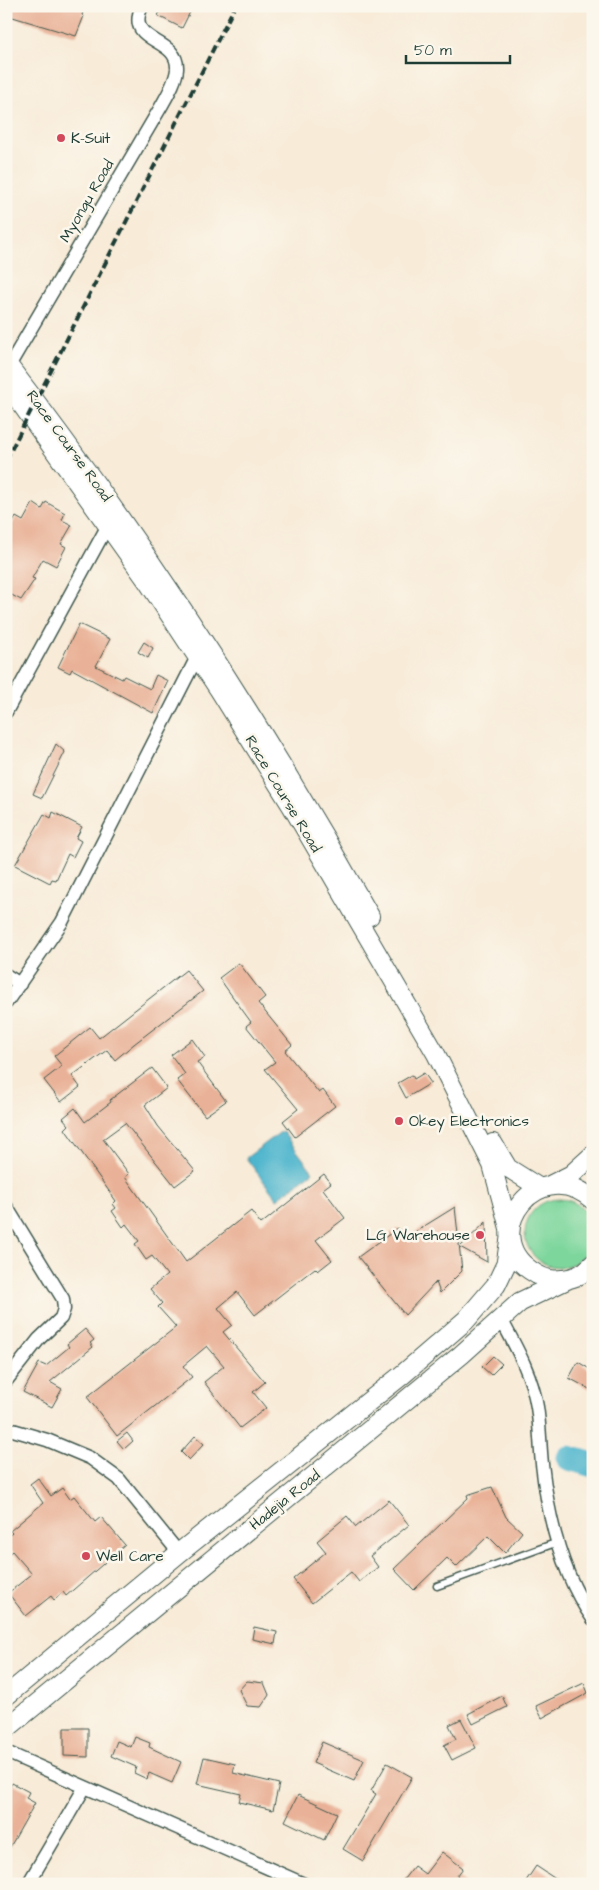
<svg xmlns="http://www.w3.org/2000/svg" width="599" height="1890" viewBox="0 0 599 1890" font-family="'Architects Daughter',sans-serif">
  <rect width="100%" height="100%" fill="#fbf7ec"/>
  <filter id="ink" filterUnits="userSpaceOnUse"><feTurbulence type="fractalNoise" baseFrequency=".02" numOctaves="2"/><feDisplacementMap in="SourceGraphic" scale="10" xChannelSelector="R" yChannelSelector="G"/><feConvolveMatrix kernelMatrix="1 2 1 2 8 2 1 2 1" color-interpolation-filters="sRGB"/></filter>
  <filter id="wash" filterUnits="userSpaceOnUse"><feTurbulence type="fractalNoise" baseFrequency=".0096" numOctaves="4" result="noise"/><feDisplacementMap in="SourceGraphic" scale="20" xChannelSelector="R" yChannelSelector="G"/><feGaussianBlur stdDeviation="1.12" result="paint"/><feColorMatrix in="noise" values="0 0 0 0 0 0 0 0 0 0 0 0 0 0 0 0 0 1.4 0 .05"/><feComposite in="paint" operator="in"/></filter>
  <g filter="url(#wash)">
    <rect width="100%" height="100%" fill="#f8ebd8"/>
    <!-- green -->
    <path fill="#7dd69c" stroke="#4e8a68" d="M525 1233a34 34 0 1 1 68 0a34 34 0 1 1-68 0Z"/>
    <!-- water -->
    <path fill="#4eb5cd" stroke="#367980" d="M282,1131l31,41 -36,27 -31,-41z"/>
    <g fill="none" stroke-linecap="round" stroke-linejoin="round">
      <!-- river -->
      <path stroke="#4eb5cd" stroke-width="25" d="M569,1458l24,7"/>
    </g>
    <g id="blocks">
      <!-- building -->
      <path fill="#e9b298" d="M6,6h66l12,3 -2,6 2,1 -8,20 -70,-21z
        M162,6h31l-11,22 -24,-12z
        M46,502l19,11 -3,7 10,5 -11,19 5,3 -10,19 -13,-7 -11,19 3,1 -14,21 -15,-8v-58l10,-17 7,4 10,-18 9,6z
        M79,624l31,15 -14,27 26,13 2,-3 26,13 6,-14 12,6 -15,32 -81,-44 -2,4 -12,-6z
        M144,642l9,6 -5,10 -10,-6z
        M56,744l9,8 -23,46 -9,-4z
        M53,812l29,15 -6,11 5,3 -8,16 -5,-3 -12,26 -4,-1 -2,4 -35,-18 29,-51 7,4z
        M239,963l26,34 -7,6 34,42 -7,6 34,42 4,-3 12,16 -40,31 -12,-16 15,-12 -33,-40 10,-7 -29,-36 5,-4 -32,-44z
        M186,970l17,21 -69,53 -19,16 -8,-10 -35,26 8,11 -19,15 -17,-22 18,-14 -8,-10 36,-29 9,11z
        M192,1039l13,18 -8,5 29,39 -21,15 -28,-36 8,-6 -14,-19z
        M152,1068l15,20 -22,17 13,21 37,45 -20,15 -50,-63 -22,16 26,35 -4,3 61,85 65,-51 10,13 63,-50 7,9 -8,6 22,29 -29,22 16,20 -14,11 -3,-3 -60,47 -18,-23 -19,16 14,17 -9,7 42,50 -12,10 13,16 -26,20 -36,-46 20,-16 -17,-20 -24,20 9,11 -75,59 -30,-39 89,-70 -18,-20 4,-4 -12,-14 17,-14 -15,-19 -6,4 -11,-16 4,-3 -13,-17 -3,3 -11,-16 4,-3 -3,-4 3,-3 -51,-72 4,-4 -6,-7 12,-10 10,14 26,-20 -1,-2z
        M424,1073l7,10 -25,15 -8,-15 14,-8 2,4z
        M455,1207l7,64 -22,22 -4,-11 -31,33 -47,-58 40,-29 7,10z
        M486,1222l1,40 -27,-15z
        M85,1329l9,11 -4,3 3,4 -43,35 12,7 -10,18 -29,-15 16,-29 7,3 23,-19 -2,-3z
        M493,1356l9,8 -11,11 -9,-8z
        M578,1362l15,9v20l-24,-13z
        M127,1433l6,8 -9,8 -7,-8z
        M195,1436l9,8 -15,16 -8,-8z
        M38,1478l13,18 11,-8 8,11 4,-3 21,26 6,-5 24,28 -59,51 -3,-4 -9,8 -3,-4 -25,20 -18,-23 24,-19 -20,-23 -6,5v-17l6,-6 -2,-2 33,-28 -13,-19z
        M492,1487l14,30 16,15 -17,21 -17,-17 -32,31 -9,-9 -33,32 -20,-21 74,-71 -1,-3z
        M389,1500l20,25 -39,31 8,11 -19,15 -8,-10 -39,31 -19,-24 33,-27 -9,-11 30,-25 9,11z
        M254,1627l23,5 -2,12 -23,-5z
        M247,1681l17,2 5,12 -8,12 -14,-1 -8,-16z
        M584,1683l4,10 -46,25 -6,-12z
        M502,1696l5,11 -34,17 -5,-10z
        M461,1719l15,29 -24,12 -8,-15 12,-6 -7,-14z
        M64,1728h24v29l-24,-1z
        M135,1737l15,6 -1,4 32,15 -9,21 -23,-10 -2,6 -13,-6 2,-6 -25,-11 6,-15 14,6z
        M322,1742l42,18 -10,21 -41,-18z
        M204,1757l31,7 -2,9 46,11 -6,26 -34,-8 2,-8 -44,-10z
        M387,1763l25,14 -49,84 -20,-12 33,-55 -5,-3z
        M12,1783l17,9 -3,6 9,5 -29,51v-61z
        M298,1795l39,18 -13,27 -39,-19z
        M442,1852l21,16 -6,8 10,8h-67l14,-18 11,8z
        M536,1866l27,18h-39z"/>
    </g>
  </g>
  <g filter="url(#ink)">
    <use href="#blocks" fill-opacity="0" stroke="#40574d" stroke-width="1"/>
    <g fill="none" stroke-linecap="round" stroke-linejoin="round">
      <!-- lane casing -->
      <g stroke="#40574d" stroke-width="9">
        <path id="lane" d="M437,1586l121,-44"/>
      </g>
      <!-- street casing -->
      <g stroke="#40574d" stroke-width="15">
        <path id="street" d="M6,371l156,-266c6,-11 14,-24 15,-36 2,-33 -53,-24 -35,-63
          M6,712l102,-187
          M6,975l14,9
          M6,1003l56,-81 135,-265
          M6,1206l57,93 1,10 -3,9 -22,21 -33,42
          M501,1319c15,28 31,56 36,88 3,18 3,38 5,57 6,53 20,111 51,155
          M6,1428l41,12 43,18 29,21 60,74
          M6,1752l298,132
          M28,1884l57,-97"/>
      </g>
      <!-- secondary casing -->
      <g stroke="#40574d" stroke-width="20">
        <path id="secondary" d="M6,362c135,176 256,361 364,554
          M6,383l141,198 72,109 73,117 144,247 56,111 18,67
          M493,1143l15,25 32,20"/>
      </g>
      <!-- primary casing -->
      <g stroke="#40574d" stroke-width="21">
        <path id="primary" d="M551,1185l20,-10 22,-20
          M593,1200c-54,-48 -116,33 -63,70 7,5 16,10 25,10 14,0 28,-4 38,-16
          M6,1696l173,-143 223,-178 64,-55 30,-35 10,-21 4,-26
          M6,1729l455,-374 59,-53 48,-23"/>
      </g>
      <!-- lane -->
      <use href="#lane" stroke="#fff" stroke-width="6"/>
      <!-- street -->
      <use href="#street" stroke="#fff" stroke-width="12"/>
      <!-- secondary -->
      <use href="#secondary" stroke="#fff" stroke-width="18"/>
      <!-- primary -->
      <use href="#primary" stroke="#fff" stroke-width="19"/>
      <!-- rail -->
      <path stroke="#1f3d34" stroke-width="4" stroke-dasharray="8 4" stroke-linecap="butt" d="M6,460l229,-454"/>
    </g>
  </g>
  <!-- markers -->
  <g fill="#d1495b" stroke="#fbf7ec" stroke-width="2">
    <circle cx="61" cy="138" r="5"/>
    <circle cx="399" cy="1121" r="5"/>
    <circle cx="480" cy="1235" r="5"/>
    <circle cx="86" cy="1556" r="5"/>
  </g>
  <g text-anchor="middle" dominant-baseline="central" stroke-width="5" stroke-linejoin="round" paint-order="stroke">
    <!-- poi labels -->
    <g font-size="15" fill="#1f3d34" stroke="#fbf7ec" text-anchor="start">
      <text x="71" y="138">K-Suit</text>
      <text x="409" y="1121">Okey Electronics</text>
      <text x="470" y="1235" text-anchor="end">LG Warehouse</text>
      <text x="96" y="1556">Well Care</text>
    </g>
    <!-- street labels -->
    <g font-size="15" fill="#1f3d34" stroke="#fbf7ec">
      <text transform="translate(87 201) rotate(-60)">Myongu Road</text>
      <text transform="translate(69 446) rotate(54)">Race Course Road</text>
      <text transform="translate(283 794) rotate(59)">Race Course Road</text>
      <text transform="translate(285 1500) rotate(-39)">Hadejia Road</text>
    </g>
  </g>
  <!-- margin -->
  <rect width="599" height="1890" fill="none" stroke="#fbf7ec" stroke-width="25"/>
  <!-- scale -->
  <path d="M406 55v8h104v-8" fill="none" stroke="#1f3d34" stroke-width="2.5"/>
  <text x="414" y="55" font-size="15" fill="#1f3d34" stroke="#fbf7ec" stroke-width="4" paint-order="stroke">50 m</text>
</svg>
